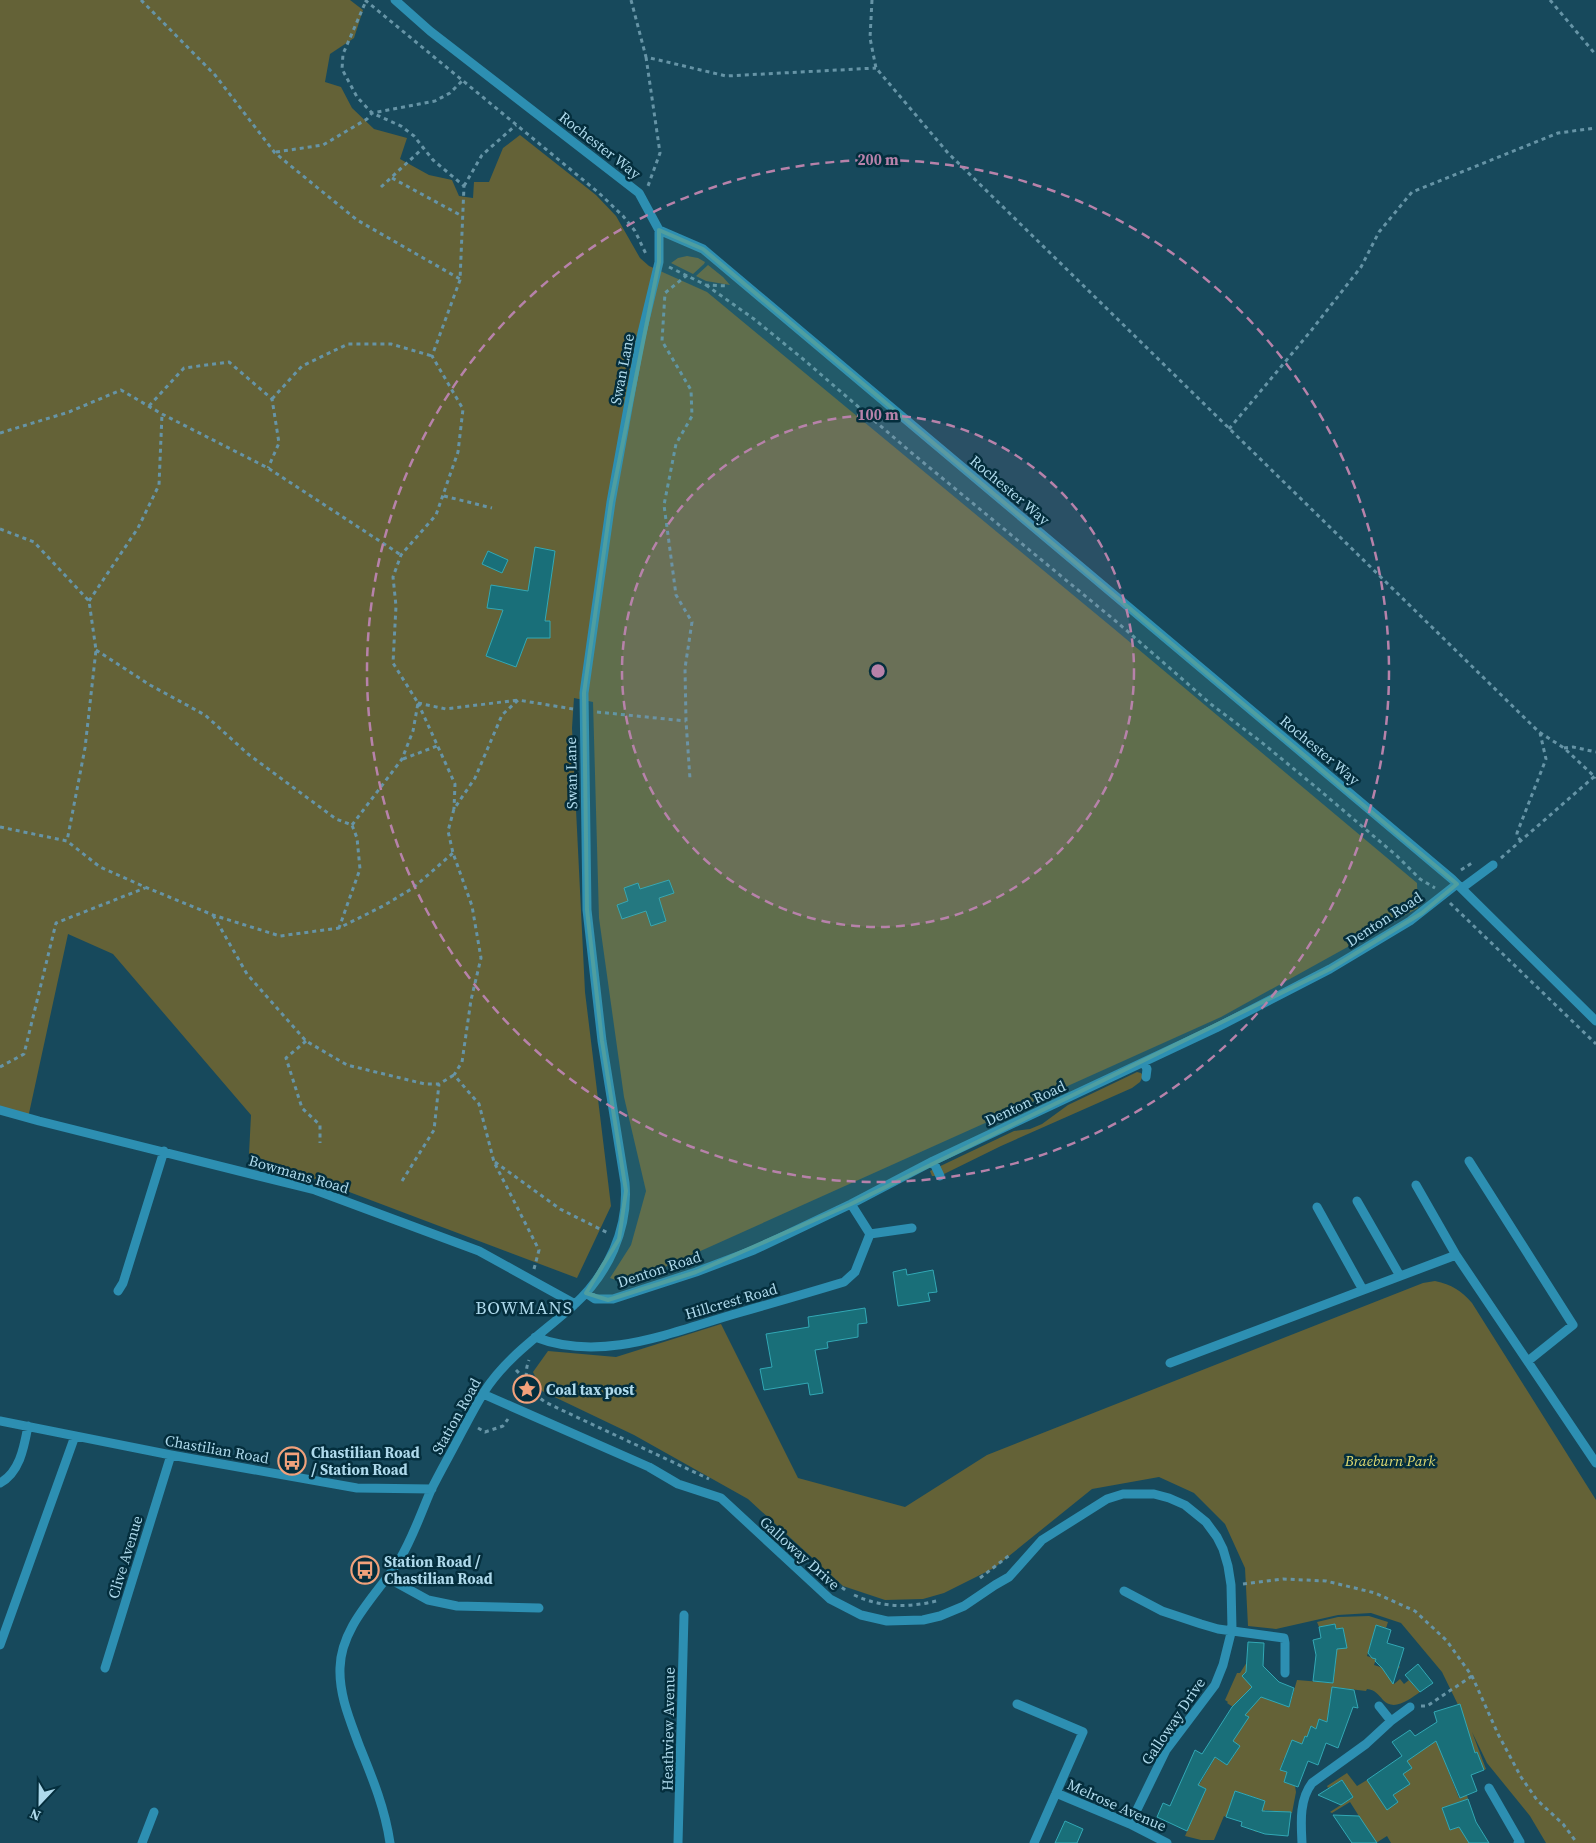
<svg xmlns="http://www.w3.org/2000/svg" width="1596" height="1843" viewBox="0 0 1596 1843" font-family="'Source Serif 4',serif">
  <rect width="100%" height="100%" fill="#17495c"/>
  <!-- green -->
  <path fill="#646237" d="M0,0h350l13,10 -9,28 -24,16 -5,28 16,5 11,21 22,21 33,9 -7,21 29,16 23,5 7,16 14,2 1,-16h15l14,-34 17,-13 76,60 20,21 24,42 9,8 58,26 406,336 304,255 1,25 -197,109 -594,267 -17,-6 21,-33 15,-54 -22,-94 -25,-179 -6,-216 -19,-4 -2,30 13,264 26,214 -34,72 -328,-124 2,-39 -138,-161 -45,-20 -40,184 -28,-8z
    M687,256l11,2 7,4 -1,2 -11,10 -22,-11 7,-5z
    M708,265l15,12 7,8 -24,-4 -10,-5z
    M1137,1072l4,1 2,3 -3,6 -8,6 -131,58 -61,30h-8l-2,-5 84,-40 16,-2 12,-5 26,-19z
    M1435,1281c17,4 26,9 37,22l124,197v343h-50l-16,-27 -43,-53 -15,-31 14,37 -2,1 -7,-18 -31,13 13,33 8,-3 1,4 -26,9 8,22 19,-6v19h-78l-4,-7 -11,7 -26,-41 -18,11 -2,-1 23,-15 -11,-17 -14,8 -1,-2 20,-13 10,13 10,-6 20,29 11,-7 -5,-7 16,-11 -15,-23 12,-1 57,-45 -21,-43 -41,-49 -30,-10 -33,2 -62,14 -28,-3 -3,-58 -20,-44 -31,-31 -35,-16 -67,12 -98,79 -50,25 -21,6 -38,1 -42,-14 -95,-87 -114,-64 -92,-44 -9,-19 15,-21 68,6 105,-33 77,154 107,29 82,-52 436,-172z
    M1369,1616l19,6 -2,6 -10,-3 -9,31 9,3 -2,6 19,6 5,-6 2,2 -11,10 5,7 6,-5 4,5 5,-4 11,12c-10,7 -26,20 -37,8 -5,-6 -8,-10 -16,-11l-1,2 -34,-4 -5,35 -8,-3 -3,10 -5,-2 -4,10 -2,-1 -3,8 -16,14h-2l-4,12 7,2 -3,10 11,4 1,6 -4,21 -27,-3 -8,22 -3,-1 11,-30 -30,-10 -9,26 -2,-1 -10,24h-13l-16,-4 21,-47 -21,-10 15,4 13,-22 -9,-10 23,14 13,-19 -23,-15 31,-14 -21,-14 1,-1 -3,-2 12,-27h3l7,-11 10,-1 -15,15 17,16 30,15 8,-27 36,3 3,-23 -17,-2 -1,-5 28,-6 -3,-19 -7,1 -1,-5 -16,3 -2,-5 21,-5z"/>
  <!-- building -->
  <path fill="#196f79" stroke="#32a8b5" d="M535,547l20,4 -10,70h5v17h-23l-11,29 -30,-11 17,-46 -16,-2 4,-23 37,6z
    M488,551l20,9 -6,13 -20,-9z
    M669,880l5,13 -15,5 7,23 -15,5 -5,-15 -24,8 -5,-14 11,-4 -4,-13 14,-5 2,6z
    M906,1269l1,6 26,-5 4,22 -9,1 2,8 -32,5 -5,-34z
    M865,1308l2,15 -9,1v13l-31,5 1,6 -13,2 8,43 -13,2 -2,-12 -44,7 -4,-21 12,-2 -6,-33 43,-7 -1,-10z
    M1335,1624l1,5 7,-1 4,20 -10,1 -4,34 -20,-2 3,-26 -3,-15 8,-2 -2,-11z
    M1376,1625l15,5 -4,13 17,5 -11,36 -11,-16 -7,-7 1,-2 -4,-1 -4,-5z
    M1248,1642l16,1 -1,23 16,16 15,6 -5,19 -28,-10 -16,18 4,2 -16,24 7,5 -13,19 -12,-8 -17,28 8,4 -19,42 -30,-14 6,-14 7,3 25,-56 7,4 30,-47 20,-20 -10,-11 4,-4z
    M1418,1664l15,19 -13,9 -15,-17z
    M1332,1687l22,3 4,18 -5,-1 -15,41 -12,-5 -8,22 -10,-4 -10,26 -14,-5 3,-10 -7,-2 12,-30 10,4 3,-8 2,1 4,-11 5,3 3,-10 8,3z
    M1460,1704l15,49 2,-1 7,18 -13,5 6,16 -17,7 -24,-57 -29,20 5,7 -9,6 7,10 -17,11 5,7 -11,8 -20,-30 35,-24 -10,-14 18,-12 5,6 22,-14 -3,-10z
    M1342,1780l11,17 -12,8 -23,-10z
    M1235,1791l30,10 -3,10 29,1 -3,24 -23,-2 -24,-8 1,-4 -16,-5z
    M1468,1799l8,23 13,21h-20l-10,-16 -9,3 -8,-22z
    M1333,1815l26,1 18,27h-25z
    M1065,1821l18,8 -6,14h-22z"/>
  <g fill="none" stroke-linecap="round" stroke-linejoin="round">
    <!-- path -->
    <path stroke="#6694a6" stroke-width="3" stroke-dasharray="4 4" stroke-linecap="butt" d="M141,0l74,75 60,78 82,67 103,59
      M365,0l234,193 24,23 12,15 11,23
      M631,0l15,57 80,19 150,-8
      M872,0l-2,38 6,30 72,85 591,579 25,16 32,30
      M1550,0l46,55
      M646,57l14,96 -12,33
      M276,152l47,-7 44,-26 5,-6 63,-12 15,-8 12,-12
      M392,178l70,38
      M464,186l18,-31 34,-30
      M381,187l42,-39
      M669,267l37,18 22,1
      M687,275l-22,18 -3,48 29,49 1,26 -16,28 -12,61 12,90 16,27 -7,46 1,53 4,58
      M706,285l48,34 49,40 110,95 205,169 94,82 48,36 57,47 80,68 23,23 15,9
      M272,399l30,-33 46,-22h43l41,12
      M149,406l35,-38 45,-6 43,37 7,44 -11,25
      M1229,429l81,-97 51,-65 18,-35 33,-40 146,-59 38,-5
      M0,433l69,-21 52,-22 41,24 106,54 133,87
      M444,496l48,12
      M0,529l34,13 55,59 7,49 -11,98 -18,93
      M89,601l49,-73 21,-43 3,-71
      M96,650l54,35 55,30 43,39 88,65 16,6 5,13 3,31 -21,59
      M418,703l37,81 -1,25
      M418,703l28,6 72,-9
      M597,712l89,9
      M1564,748l9,-1 23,5
      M403,759l34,-13
      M352,825l50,-66 11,-28 5,-28 -25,-40 3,-57 -3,-29 8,-22 35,-40 22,-63 5,-43 -31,-53 28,-76 4,-94 -31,-26 -19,-24 -13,-10 -29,-13 -15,-16 -15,-28 1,-15 23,-53
      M0,827l67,14 33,26 45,20 68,28 67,21 59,-8 44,-22 30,-18 40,-35
      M1521,841l-4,-5v-3l29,-74 -6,-26
      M1501,858l95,-83
      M1461,870l11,-7
      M1450,903l146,141
      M213,915l34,59 59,67 41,24 78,19h14l15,-9
      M306,1041l-20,17 16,50 18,17v18
      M0,1067l24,-13 32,-131 89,-35
      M495,1162l65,47 48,24
      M402,1181l32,-51 5,-46
      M534,1269l5,-19 -45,-88 -15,-58 -25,-29 8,-13 9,-62 10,-42 -9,-52 -19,-53 -5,-22 6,-22 21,-31 27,-63 16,-15 55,9
      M516,1370l10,10
      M528,1389l17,13 23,11 141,66
      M522,1399l6,-10c-2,-9 -3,-19 1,-29
      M478,1428l7,4 18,-6 5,-7
      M829,1578l19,14
      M980,1578l31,-24
      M1243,1584l40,-5 43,2 49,12 40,18 32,30 25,35 26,58 23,43 16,23 26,24 14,19
      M854,1595c28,13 56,13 86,5
      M1421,1706h6l45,-30"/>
    <!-- minor -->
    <path stroke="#2d8fb2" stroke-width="9" d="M395,0l35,31 209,162 20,37 44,19 749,630 144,142
      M1462,888l31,-23
      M1144,1063l3,6 -1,8
      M0,1110l39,11 276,69 164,61 96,53
      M933,1161l7,15
      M1469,1161l104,164 -45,36
      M1416,1185l40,70 140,208
      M1357,1201l43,75
      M851,1204l19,30
      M1317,1207l46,83
      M870,1234l42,-6
      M118,1291l5,-8 41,-132
      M586,1293l9,6h18l83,-27 58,-22 97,-46 82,-43 283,-133 114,-59 80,-48 47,-37
      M535,1337c67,26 137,-5 203,-24 35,-10 70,-20 106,-31l11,-10 15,-38
      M1170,1363l286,-108
      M483,1394l166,73 29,17 43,14 109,101 31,16 26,6 36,-1 17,-4 24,-10 31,-21 14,-8 33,-37 65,-41 16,-5h31l15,4 16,7 21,17 11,15 6,12 5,17 3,19 1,44 -9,36 -8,20 -49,65 -36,74
      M0,1421l171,34 186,33 75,1
      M0,1483c20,-11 24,-36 28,-57
      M388,1578l40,22 29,6 82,2
      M1124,1591l38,20 39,13 17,5 66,9 1,5v30
      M0,1645l75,-209
      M105,1668l66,-213
      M1017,1704l66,28 -49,111
      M1379,1706l12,15
      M1489,1788l31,54 -2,1
      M1056,1793l74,31 37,19
      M142,1843l12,-31
      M390,1843c-5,-35 -18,-66 -31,-98 -9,-25 -20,-50 -19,-77 1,-43 39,-75 60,-109 13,-22 21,-46 31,-69 8,-16 17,-32 25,-47 9,-17 18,-35 28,-51 23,-36 59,-59 90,-87 34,-31 55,-76 51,-122l-23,-142 -15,-131 -3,-217 27,-191 29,-161 19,-79v-32
      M678,1843l6,-228
      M1302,1843c-1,-20 -3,-43 10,-60l54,-39 25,-23 19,-14"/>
  </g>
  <!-- marked area -->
  <path fill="#4f9ea0" fill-opacity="0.2" stroke="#4f9ea0" stroke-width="4" stroke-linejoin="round" d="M659,230l44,19 754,635 -35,29 -92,56 -479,235 -155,68 -88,28 -22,-7 33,-54 7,-48 -24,-150 -15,-131 -3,-217 27,-191 48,-240z"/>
  <!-- distance rings -->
  <circle cx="878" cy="671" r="256" fill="#b782aa" fill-opacity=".12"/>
  <g fill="none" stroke="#b782aa" stroke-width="2.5" stroke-dasharray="9 6">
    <circle cx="878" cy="671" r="256"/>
    <circle cx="878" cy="671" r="511"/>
  </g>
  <!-- icons -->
  <defs>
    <g id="sight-ring" transform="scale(1.4375)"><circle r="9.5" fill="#042e3d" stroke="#f1a17b" stroke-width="1.5"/><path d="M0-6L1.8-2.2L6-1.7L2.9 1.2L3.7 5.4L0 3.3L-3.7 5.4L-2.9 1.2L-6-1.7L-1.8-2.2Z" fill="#f1a17b"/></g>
    <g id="bus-ring" transform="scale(1.4375)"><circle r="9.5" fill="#042e3d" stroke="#f1a17b" stroke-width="1.5"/><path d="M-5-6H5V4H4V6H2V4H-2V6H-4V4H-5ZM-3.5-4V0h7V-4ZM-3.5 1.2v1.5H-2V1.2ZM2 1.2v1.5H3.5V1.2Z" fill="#f1a17b"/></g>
  </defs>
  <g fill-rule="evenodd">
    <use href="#sight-ring" x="527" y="1389"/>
    <use href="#bus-ring" x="292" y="1461"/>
    <use href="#bus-ring" x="365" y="1570"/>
  </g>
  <g text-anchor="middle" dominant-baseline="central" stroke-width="5" stroke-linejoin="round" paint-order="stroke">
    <!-- street labels -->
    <g font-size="15" fill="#aed9eb" stroke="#042e3d">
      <text transform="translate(600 145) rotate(38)">Rochester Way</text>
      <text transform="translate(622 369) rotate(-79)">Swan Lane</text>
      <text transform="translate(1010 490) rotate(40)">Rochester Way</text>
      <text transform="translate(1320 750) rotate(40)">Rochester Way</text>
      <text transform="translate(571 773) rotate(-91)">Swan Lane</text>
      <text transform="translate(1384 919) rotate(-33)">Denton Road</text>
      <text transform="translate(1025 1103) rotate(-25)">Denton Road</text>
      <text transform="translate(299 1174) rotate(16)">Bowmans Road</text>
      <text transform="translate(659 1269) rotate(-18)">Denton Road</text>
      <text transform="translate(731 1301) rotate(-16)">Hillcrest Road</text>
      <text transform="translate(456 1416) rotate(-61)">Station Road</text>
      <text transform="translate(217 1449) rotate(10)">Chastilian Road</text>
      <text transform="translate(800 1553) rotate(42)">Galloway Drive</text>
      <text transform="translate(125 1557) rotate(-73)">Clive Avenue</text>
      <text transform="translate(1173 1721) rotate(-56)">Galloway Drive</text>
      <text transform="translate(668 1729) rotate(-89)">Heathview Avenue</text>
      <text transform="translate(1117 1805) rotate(24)">Melrose Avenue</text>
    </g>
    <!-- poi labels -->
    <g font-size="15" font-weight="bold" fill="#aed9eb" stroke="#042e3d" text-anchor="start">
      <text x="546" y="1389">Coal tax post</text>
      <text x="311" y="1452">Chastilian Road<tspan x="311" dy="17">/ Station Road</tspan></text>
      <text x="384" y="1561">Station Road /<tspan x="384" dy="17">Chastilian Road</tspan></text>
    </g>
    <!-- park labels -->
    <g font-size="15" font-style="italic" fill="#ddd870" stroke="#042e3d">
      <text x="1390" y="1460">Braeburn Park</text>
    </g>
    <!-- quarter labels -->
    <g font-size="18" letter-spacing="1" fill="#aed9eb" stroke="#042e3d">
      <text x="524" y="1307">BOWMANS</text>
    </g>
  </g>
  <circle cx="878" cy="671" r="8" fill="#b782aa" stroke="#042e3d" stroke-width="2.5"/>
  <g font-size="15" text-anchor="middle" font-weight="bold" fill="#b782aa" stroke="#042e3d" stroke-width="5" stroke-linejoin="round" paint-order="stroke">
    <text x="878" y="165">200 m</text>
    <text x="878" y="420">100 m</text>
  </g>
  <!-- north arrow -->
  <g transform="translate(40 1803) rotate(202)" stroke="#042e3d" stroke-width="4" paint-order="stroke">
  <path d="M0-4L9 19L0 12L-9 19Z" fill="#aed9eb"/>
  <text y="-8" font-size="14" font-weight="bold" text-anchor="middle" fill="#aed9eb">N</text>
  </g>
</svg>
